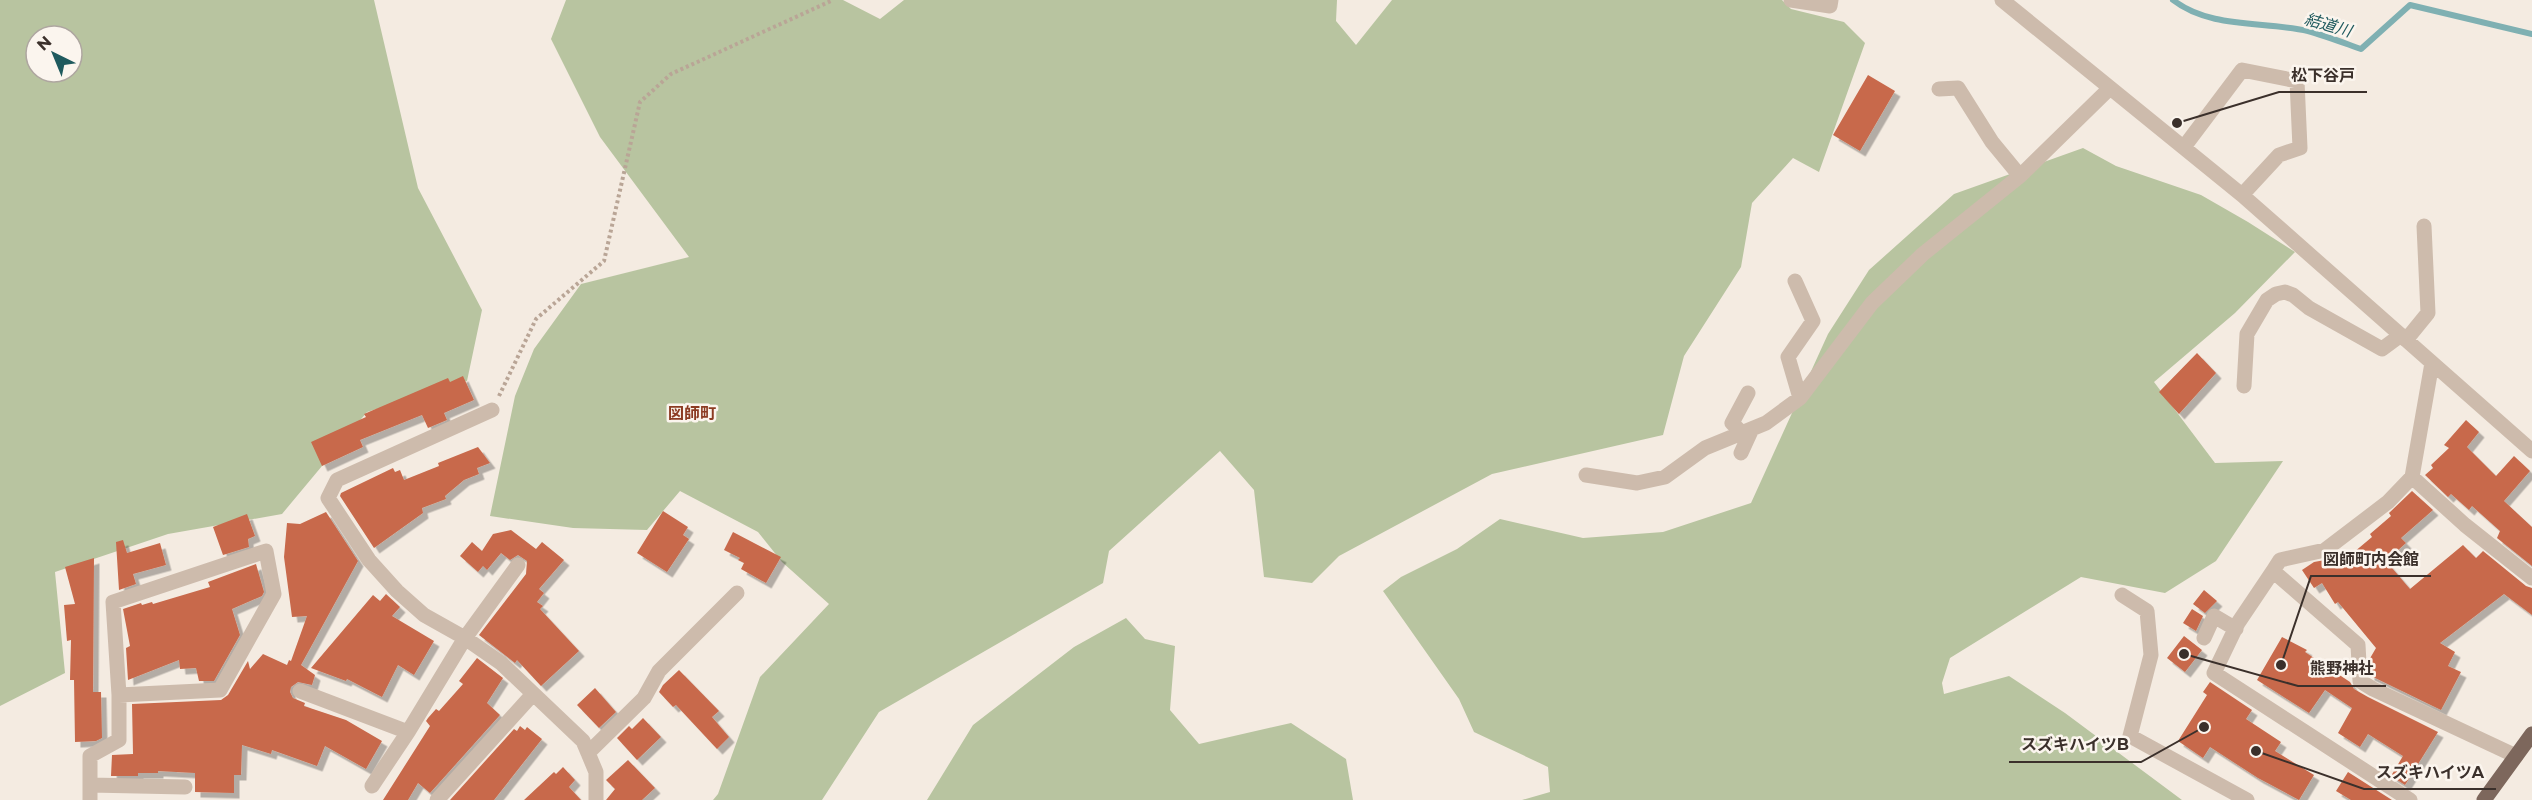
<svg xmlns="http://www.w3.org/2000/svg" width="2532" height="800" viewBox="0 0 2532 800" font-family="Montserrat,'Noto Sans JP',sans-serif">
  <defs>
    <filter id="shadow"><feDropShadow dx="5.5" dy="5.5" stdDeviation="0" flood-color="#0004"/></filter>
  </defs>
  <rect width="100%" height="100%" fill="#f4ebe1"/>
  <!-- green -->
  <path fill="#b8c4a0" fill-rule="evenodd" d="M0,0h374l44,188 64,122 -15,71 -100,31 -85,102 -114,20 -113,38 10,101 -65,33zM36,36h36v36h-36z
    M566,0h277l37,19 24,-19h433l-1,21 20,24 36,-45h390l9,9 53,13 21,21 -46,129 -26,-14 -41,45 -11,64 -57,89 -21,79 -171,39 -153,82 -27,27 -48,-6 -10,-87 -34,-39 -111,100 -6,32 -224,129 -57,88h-109l5,-6 42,-117 69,-73 -47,-42 -24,-30 -78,-41 -33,39 -74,-2 -83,-12 25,-120 19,-47 47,-65 108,-27 -89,-120 -49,-98z
    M2083,148l33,18 85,29 47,27 47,30 -60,61 -81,69 61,81 68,-2 -67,100 -51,32 -84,-16 -131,81 -8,25 2,11 65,-18 56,37 117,87h-660l28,-8 -2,-25 -74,-35 -15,-33 -76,-108 18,-14 56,-28 43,-30 83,19 80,-6 88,-29 77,-169 41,-64 85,-76z
    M1126,618l19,21 30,7 -5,64 29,34 92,-21 55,36 7,41h-426l46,-75 101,-78z"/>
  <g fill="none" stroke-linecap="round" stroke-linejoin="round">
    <!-- stream -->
    <path stroke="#7fb0b2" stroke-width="6" d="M2173,0c37,29 91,21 135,31 18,5 36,12 53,18l49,-44 122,29"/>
  </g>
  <!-- building -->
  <path fill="#c8694b" filter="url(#shadow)" d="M1868,75l27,16 -35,60 -27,-16z
    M2197,353l19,20 -37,41 -20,-22z
    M463,376l11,24 -30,13 3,7 -19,8 -6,-13 -62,25 3,7 -41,19 -11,-24 55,-25 -2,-3 84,-36 2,4z
    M2466,420l13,12 -12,15 29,29 18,-20 16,15 -26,30 28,26v39l-35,-28 3,-7 -28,-25 -3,4 -18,-16 -3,3 -23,-22 8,-7 -2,-3 18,-17 -5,-3z
    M478,447l12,16 -13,5 2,6 -15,6 -19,16 1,3 -24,9 1,5 -49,35 -34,-52 1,-3 52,-25 2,4 5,-2 4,10 35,-14 -1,-3z
    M2412,491l21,19 -32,28 5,5 -20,18 24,28 53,-44 13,13 7,-7 43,35 6,2v27l-28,-21 -64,49 15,9 -7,14 13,6 -20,38 -72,-35v-15l7,-12 -38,-46 -3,2 -13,-21 -8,5 -12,-18 12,-8 11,-2 2,4 4,-3 4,7 37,-31 -2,-3 21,-18 -2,-3z
    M663,511l25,16 -5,8 6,4 -22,33 -30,-19z
    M326,512l32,49 -57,104 14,10 -3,10 -14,-3 -7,5 -1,5 3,6 12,5 -1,3 42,14 36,21 -16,28 -41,-23 -8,20 -45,-16 -1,4 -29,-9 -1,30h-7v18l-39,-1v-19l-37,-2v2h-20v3h-27l1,-21 21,-1 -1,-50 89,-4 7,-5 20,-34 2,8 13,-15 24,11 2,-5 2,1 16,-45 -15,1 -8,-60 3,-34 13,1z
    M247,514l8,22 -7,3 1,8 -26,8 -10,-28z
    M511,530l25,19 6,-7 22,18 -25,29 5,4 -7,9 6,4 -3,3 39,42 -38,35 -24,-26 -2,3 -36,-28 47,-61 1,-13 -9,-6 -8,5 -9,-7 -14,17 -4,-4 -5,6 -18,-16 12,-14 10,9 11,-17z
    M733,532l48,25 -15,26 -25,-14 3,-6 -6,-3 2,-2 -16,-8z
    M123,540l4,13 33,-10 6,22 -33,9 3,10 -17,6 -3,-48z
    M94,558l-1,134h8l1,46 -6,3 -21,1 -1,-62h-4l1,-40 -4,1 -3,-36 11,-1 -10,-37z
    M256,564l8,28 -2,4 -30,13 8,26 -26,46h-15l-3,-13 -16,1 -1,-9 -51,20 -2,-32 4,-2 -7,-37 18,-6 1,2 10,-3 1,2 57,-17 -2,-5z
    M2204,590l13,11 -12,12 -12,-9z
    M386,594l14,13 -8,9 42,25 -20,34 -16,-10 -16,32 -35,-18 -1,2 -35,-13 62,-73 7,6z
    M2192,609l11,7 -7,15 -13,-8z
    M2184,636l18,14 -17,22 -18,-14z
    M2282,637l25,13 -2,2 45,30 4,7 14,8 70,35 -33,53 -14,-9 12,-20 -35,-22 -8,13 -22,-14 14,-25 -27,-18 -16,23 -52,-33z
    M477,658l26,20 -16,25 13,12 -70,78 -12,-10 -10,17h-25l47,-74 -4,-5 2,-3 8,-9 3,2 24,-27 -4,-3z
    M679,670l40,41 -7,6 17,20 -12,12 -41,-44 -3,2 -14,-15 4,-7z
    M2210,682l42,28 -6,9 35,23 -6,9 39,24 -15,25 -41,-22 -48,-31 -7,11 -25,-17 29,-46 -4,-3z
    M595,688l21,24 -17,16 -22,-23z
    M643,718l18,19 -24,23 -20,-22 12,-12 3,3z
    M520,726l5,4 2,-3 15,12 -48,61h-44l64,-71 3,2z
    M628,760l27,28 -13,12h-36l9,-11 -9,-9z
    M563,767l12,13 -6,7 12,13h-57l30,-28 2,2z
    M2348,772l44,28h-41l-15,-9z"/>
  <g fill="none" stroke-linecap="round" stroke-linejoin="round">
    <!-- path -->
    <path stroke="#b9a596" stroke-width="4" stroke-dasharray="3 3" stroke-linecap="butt" d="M499,396l37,-77 68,-58 36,-159 31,-28 162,-74"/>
    <!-- minor -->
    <path stroke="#cdbbac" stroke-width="15" d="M1791,0l39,6 1,-6
      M2002,0l240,195 290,256
      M1939,89l19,-1 34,54 28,34
      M2184,147l58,-77 55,11 3,67 -21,7 -37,40
      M1795,281l18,40 -25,36 12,41
      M2406,340l22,-27 -4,-87
      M2432,363l-20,114 -24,25 -63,48 -45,10 -7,11 85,74 2,36 13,8 143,67
      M2244,386l3,-52 20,-34 9,-6 9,-2 8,3 16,13 73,41 19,-14
      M492,410l-155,70 -9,18 41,62 28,31 27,24 41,23 36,25 82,78 13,31v28
      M1742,433l-10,-10 16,-30
      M1741,453l11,-24
      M1586,475l51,8 28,-6 40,-29 61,-25 34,-25 72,-95 51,-49 97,-78 90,-88
      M2412,477l53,48 67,53
      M2273,571l-35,52 -24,50 196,127
      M2122,595l25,16 4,44 -21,81 117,64
      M2204,638l10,-22 22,13
      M300,691l108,41 57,-94 53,-73
      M588,753l56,-55 15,-27 78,-78
      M90,785l95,2
      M372,786l36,-54
      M90,800v-44l29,-16v-45l-6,-93 153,-51 8,43 -54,96 -101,5
      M437,800l96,-106"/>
    <!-- major -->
    <path stroke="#7d675c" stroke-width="15" d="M2484,800l48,-66"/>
  </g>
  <g text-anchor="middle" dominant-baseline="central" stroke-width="5" stroke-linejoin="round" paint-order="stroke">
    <!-- water labels -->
    <g font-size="16" font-style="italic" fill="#1f5a5e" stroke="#fbf5ee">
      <text transform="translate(2328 25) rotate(16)">結道川</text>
    </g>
    <!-- neighbourhood labels -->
    <g font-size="16" font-weight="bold" fill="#8c3b22" stroke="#fbf5ee">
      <text x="692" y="413">図師町</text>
    </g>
  </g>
  <!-- callouts -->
  <path fill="none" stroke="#3b302b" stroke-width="2" d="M2177 123L2279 92H2367M2281 665L2311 576H2431M2184 654L2298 686H2386M2204 727L2141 762H2009M2256 751L2364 789H2496"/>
  <g fill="#3b302b" stroke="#fbf5ee" stroke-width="2">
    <circle cx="2177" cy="123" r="6"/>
    <circle cx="2281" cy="665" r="6"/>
    <circle cx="2184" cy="654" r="6"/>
    <circle cx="2204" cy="727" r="6"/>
    <circle cx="2256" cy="751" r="6"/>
  </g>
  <g font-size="16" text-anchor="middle" font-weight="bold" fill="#3b302b" stroke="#fbf5ee" stroke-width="5" stroke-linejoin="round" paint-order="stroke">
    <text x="2323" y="81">松下谷戸</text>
    <text x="2371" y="565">図師町内会館</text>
    <text x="2342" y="674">熊野神社</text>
    <text x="2075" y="750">スズキハイツB</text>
    <text x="2430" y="778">スズキハイツA</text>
  </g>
  <!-- north arrow -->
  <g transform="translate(54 54) rotate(317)"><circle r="28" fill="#fbf5ee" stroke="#aea6a0" stroke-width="1.5"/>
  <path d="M0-4.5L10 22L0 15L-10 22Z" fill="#1f5a5e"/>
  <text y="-9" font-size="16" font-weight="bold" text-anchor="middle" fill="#3b302b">N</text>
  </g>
</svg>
